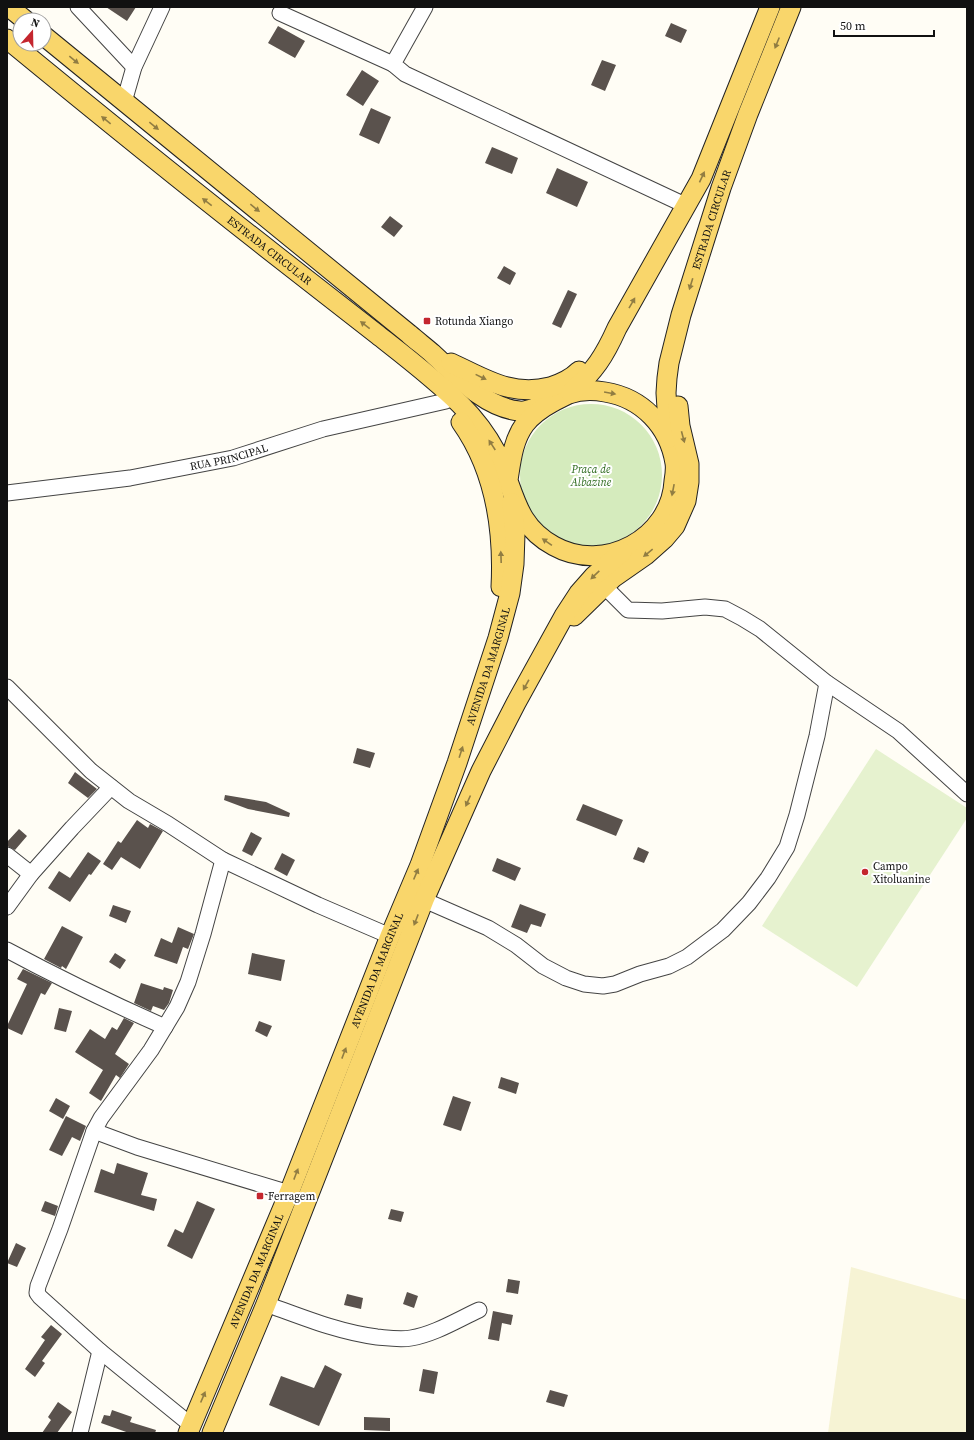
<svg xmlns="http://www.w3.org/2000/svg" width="974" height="1440" viewBox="0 0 974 1440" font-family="'Source Serif 4',serif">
  <rect width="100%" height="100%" fill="#fffdf5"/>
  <!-- farmland -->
  <path fill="#f6f3d4" d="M851,1267l116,33v133h-139z"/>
  <!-- green -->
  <path fill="#d5ebbd" d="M520 475a71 71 0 1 1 142 0a71 71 0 1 1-142 0Z"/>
  <!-- pitch -->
  <path fill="#e6f2cf" d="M876,749l91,59v10l-110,169 -95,-61z"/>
  <!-- building -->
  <path fill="#5a524d" d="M106,7h30l-9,14z
    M671,23l16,7 -6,13 -16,-7z
    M278,26l27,15 -10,17 -27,-15z
    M602,60l14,5 -11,26 -14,-6z
    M362,70l17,11 -16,25 -17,-11z
    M371,108l20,9 -12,27 -20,-9z
    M492,147l26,11 -6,16 -27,-11z
    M557,168l31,14 -11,25 -31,-14z
    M390,216l13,10 -9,11 -13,-10z
    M504,266l12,7 -6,12 -13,-7z
    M568,290l9,4 -16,34 -9,-4z
    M357,748l18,5 -5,15 -17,-5z
    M75,772l22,17 -9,9 -20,-15z
    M225,795l41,7 24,11 -1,4 -41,-8 -24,-9z
    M583,804l40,16 -7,16 -40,-16z
    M137,820l11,8 2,-4 13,7 -23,38 -19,-12 -9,13 -9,-6 15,-23 3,2z
    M19,829l8,7 -12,14 -8,-4v-4z
    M251,832l11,6 -10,18 -10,-5z
    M638,847l11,5 -5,11 -11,-4z
    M88,852l13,9 -10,14 -2,-1 -19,28 -22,-14 11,-17 11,7z
    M282,853l13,7 -8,16 -13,-7z
    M497,858l24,10 -6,13 -23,-10z
    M520,904l26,10 -5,13 -10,-3 -4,9 -16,-6z
    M113,905l18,6 -5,12 -17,-7z
    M62,926l21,11 -17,32 -4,-3 -1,2 -17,-9z
    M178,927l16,7 -6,15 -5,-2 -6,17 -23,-8 7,-18 11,5z
    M115,953l11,7 -6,9 -11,-7z
    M252,953l33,7 -4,21 -33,-7z
    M23,969l29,14 -7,12 -4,-2 -19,42 -15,-7v-2l20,-42 -10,-5z
    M141,983l22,7 1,-3 9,3 -4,13 -5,7 -11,-4 -2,5 -17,-8z
    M59,1008l13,3 -6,21 -12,-3z
    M124,1018l10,5 -19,31 14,10 -9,14 -4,-3 -15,26 -12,-8 14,-23 -28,-18 15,-23 15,10 7,-12 5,3z
    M259,1021l13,5 -5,11 -12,-6z
    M501,1077l18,6 -3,11 -18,-6z
    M453,1096l18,6 -10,29 -18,-6z
    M56,1098l14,8 -7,13 -14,-8z
    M66,1116l20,10 -6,15 -8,-4 -10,19 -13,-6z
    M117,1163l31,10 -7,22 16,4 -3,12 -60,-19 7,-23 13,5z
    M45,1201l13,5 -3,10 -14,-5z
    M197,1201l18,8 -23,50 -25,-13 8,-17 8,4z
    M391,1209l13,3 -3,10 -13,-3z
    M16,1243l10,5 -9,19 -10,-4z
    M508,1279l12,2 -2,13 -12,-2z
    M407,1292l11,4 -4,12 -11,-4z
    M347,1294l16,4 -2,11 -17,-4z
    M493,1311l20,4 -2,10 -9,-2 -3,18 -11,-2z
    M51,1325l11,9 -20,27 3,2 -10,14 -10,-8 20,-29 -4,-3z
    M325,1365l17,9 -23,52 -50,-21 12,-29 33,12z
    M423,1369l15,3 -4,22 -15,-3z
    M550,1390l18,5 -4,12 -18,-5z
    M58,1402l14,10 -15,21h-15l9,-13 -3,-3z
    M112,1410l20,7 -2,5 26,8 -1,3h-26l-28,-10 3,-8 6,1z
    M364,1417l26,1v13l-26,-1z"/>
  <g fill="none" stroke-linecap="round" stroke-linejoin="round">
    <!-- minor casing -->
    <g stroke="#444" stroke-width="17">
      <g id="minor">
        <path d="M78,7l56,60"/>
        <path d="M425,7l-32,57 12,10 282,132"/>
        <path d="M280,13l113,51"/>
        <path d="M124,102l10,-35 28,-60"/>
        <path id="s1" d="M7,493l123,-15 103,-20 90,-29 123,-28"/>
        <path d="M604,586l24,24 34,1 43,-4 20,2 17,9 18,11 67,54 71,48 69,63"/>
        <path d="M7,687l84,84 38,30 39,23 55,36 95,45 72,31"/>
        <path d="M7,855l24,19"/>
        <path d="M424,900l64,28 28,17 27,21 23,12 18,6 19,2 12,-2 25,-10 29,-8 18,-9 36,-27 26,-27 19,-25 19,-31 10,-32 20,-79 10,-53"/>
        <path d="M7,907l24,-33 41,-46 39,-41"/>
        <path d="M7,950c52,28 104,53 158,77"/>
        <path d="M94,1131l43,16 152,46"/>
        <path d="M266,1304c36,13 72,28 111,33 11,1 23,3 34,1 24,-4 46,-18 68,-28"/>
        <path d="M191,1425l-91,-74 -60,-54 -3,-4 1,-7 22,-57 34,-98 7,-13 50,-68 26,-43 11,-25 15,-48 20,-74"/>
        <path d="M80,1433l20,-82"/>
      </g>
    </g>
    <!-- major casing -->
    <g stroke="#222" stroke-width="21">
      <g id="major">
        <path d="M9,7l16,13"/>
        <path d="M44,36l365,298c8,7 16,13 24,20 25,23 51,53 86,57 7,1 17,-4 23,-6"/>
        <path id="s2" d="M7,39c90,74 180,147 271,218 33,26 67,52 100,78 28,22 57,44 82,69 14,14 27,31 36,48 19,36 17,72 58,94 50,28 117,-8 120,-65 1,-6 2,-12 1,-18 -6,-37 -33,-65 -70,-71 -11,-2 -25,-2 -36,2 -5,2 -10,5 -16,8 -11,6 -20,12 -28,22 -12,16 -14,37 -17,56"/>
        <path d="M451,363c33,15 60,34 99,24 10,-3 21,-8 29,-16"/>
        <path d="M571,393c24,-23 33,-36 46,-65l84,-149 69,-172"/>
        <path d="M461,422c34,48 43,106 40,165"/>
        <path id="s3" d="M669,438l-3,-45 1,-15 2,-15 12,-48 40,-127 27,-74 43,-107"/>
        <path d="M574,616l39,-38 33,-23 18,-16 11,-13 11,-25 3,-19v-18l-9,-38 -2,-20"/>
        <path id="s4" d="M188,1433l101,-240 101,-257 30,-71 37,-102 41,-125 12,-45 4,-29 1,-30 -3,-31"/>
        <path d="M212,1433l54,-129 158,-404 57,-129 35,-68 48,-87 15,-23 15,-17 28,-24"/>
      </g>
    </g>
    <!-- minor -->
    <use href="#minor" stroke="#fff" stroke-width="15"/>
    <!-- major -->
    <use href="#major" stroke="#f9d66b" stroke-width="19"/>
  </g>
  <!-- one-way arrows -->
  <defs><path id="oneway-solid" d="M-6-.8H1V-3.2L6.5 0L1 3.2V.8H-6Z"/></defs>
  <g fill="#917d42">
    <use href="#oneway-solid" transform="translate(777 43) rotate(112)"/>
    <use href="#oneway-solid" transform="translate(74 60) rotate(39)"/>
    <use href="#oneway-solid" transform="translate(106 120) rotate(-141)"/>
    <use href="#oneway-solid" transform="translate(154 126) rotate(39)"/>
    <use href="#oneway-solid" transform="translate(702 177) rotate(-65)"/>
    <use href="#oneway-solid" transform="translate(207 202) rotate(-142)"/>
    <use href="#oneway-solid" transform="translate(255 208) rotate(39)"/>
    <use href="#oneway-solid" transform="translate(691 284) rotate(107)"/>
    <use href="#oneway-solid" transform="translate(632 303) rotate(-60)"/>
    <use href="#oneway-solid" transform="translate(365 325) rotate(-142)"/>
    <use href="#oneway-solid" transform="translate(481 377) rotate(26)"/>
    <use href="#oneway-solid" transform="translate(610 393) rotate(10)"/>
    <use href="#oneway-solid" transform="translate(683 437) rotate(75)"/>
    <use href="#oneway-solid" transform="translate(492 445) rotate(-123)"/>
    <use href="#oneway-solid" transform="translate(673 490) rotate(101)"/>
    <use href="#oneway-solid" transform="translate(547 542) rotate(-145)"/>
    <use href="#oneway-solid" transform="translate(648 553) rotate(141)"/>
    <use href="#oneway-solid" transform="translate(501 557) rotate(-92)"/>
    <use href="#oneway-solid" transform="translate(595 575) rotate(136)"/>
    <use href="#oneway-solid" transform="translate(526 685) rotate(119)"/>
    <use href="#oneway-solid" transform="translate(461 752) rotate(-72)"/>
    <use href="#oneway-solid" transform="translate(468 801) rotate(114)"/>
    <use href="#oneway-solid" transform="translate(416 874) rotate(-67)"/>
    <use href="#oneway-solid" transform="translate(416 920) rotate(111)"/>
    <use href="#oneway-solid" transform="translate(344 1053) rotate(-69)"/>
    <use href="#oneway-solid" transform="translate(296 1174) rotate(-69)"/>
    <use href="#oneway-solid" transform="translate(203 1397) rotate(-67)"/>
  </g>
  <!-- markers -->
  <g fill="#c4262e" stroke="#fff" stroke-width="1.5">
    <rect x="423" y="317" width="8" height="8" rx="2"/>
    <circle cx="865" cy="872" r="4"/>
    <rect x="256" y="1192" width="8" height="8" rx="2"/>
  </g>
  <g text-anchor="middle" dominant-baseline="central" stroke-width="4" stroke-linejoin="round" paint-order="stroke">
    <!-- street labels -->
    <g font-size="11" fill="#111" stroke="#fff">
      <text stroke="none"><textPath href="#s3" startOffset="225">ESTRADA CIRCULAR</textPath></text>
      <text stroke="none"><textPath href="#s2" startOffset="337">ESTRADA CIRCULAR</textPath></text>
      <text stroke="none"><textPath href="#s1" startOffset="225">RUA PRINCIPAL</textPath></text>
      <text stroke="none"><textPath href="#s4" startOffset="824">AVENIDA DA MARGINAL</textPath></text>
      <text stroke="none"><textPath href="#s4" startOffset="500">AVENIDA DA MARGINAL</textPath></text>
      <text stroke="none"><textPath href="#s4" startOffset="176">AVENIDA DA MARGINAL</textPath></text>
    </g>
    <!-- poi labels -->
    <g font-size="11" fill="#111" stroke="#fff" text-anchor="start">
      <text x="435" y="321">Rotunda Xiango</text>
      <text x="873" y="866">Campo<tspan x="873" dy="13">Xitoluanine</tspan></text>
      <text x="268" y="1196">Ferragem</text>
    </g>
    <!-- park labels -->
    <g font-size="11" font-style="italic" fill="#2f6b1f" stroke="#fff">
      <text x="591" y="469">Praça de<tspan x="591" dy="13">Albazine</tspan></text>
    </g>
  </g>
  <!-- border -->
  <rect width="974" height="1440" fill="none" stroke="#111111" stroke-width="16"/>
  <!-- north arrow -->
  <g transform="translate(32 32) rotate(20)"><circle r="19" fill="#ffffff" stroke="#a0a0a0"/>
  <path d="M0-3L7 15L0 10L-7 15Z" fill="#c4262e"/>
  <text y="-6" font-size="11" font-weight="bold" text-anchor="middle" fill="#111111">N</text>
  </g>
  <!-- scale -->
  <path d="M834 30v6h100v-6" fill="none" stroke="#111111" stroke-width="2"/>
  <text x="840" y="30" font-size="12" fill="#111111" stroke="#ffffff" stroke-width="3" paint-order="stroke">50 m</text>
</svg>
